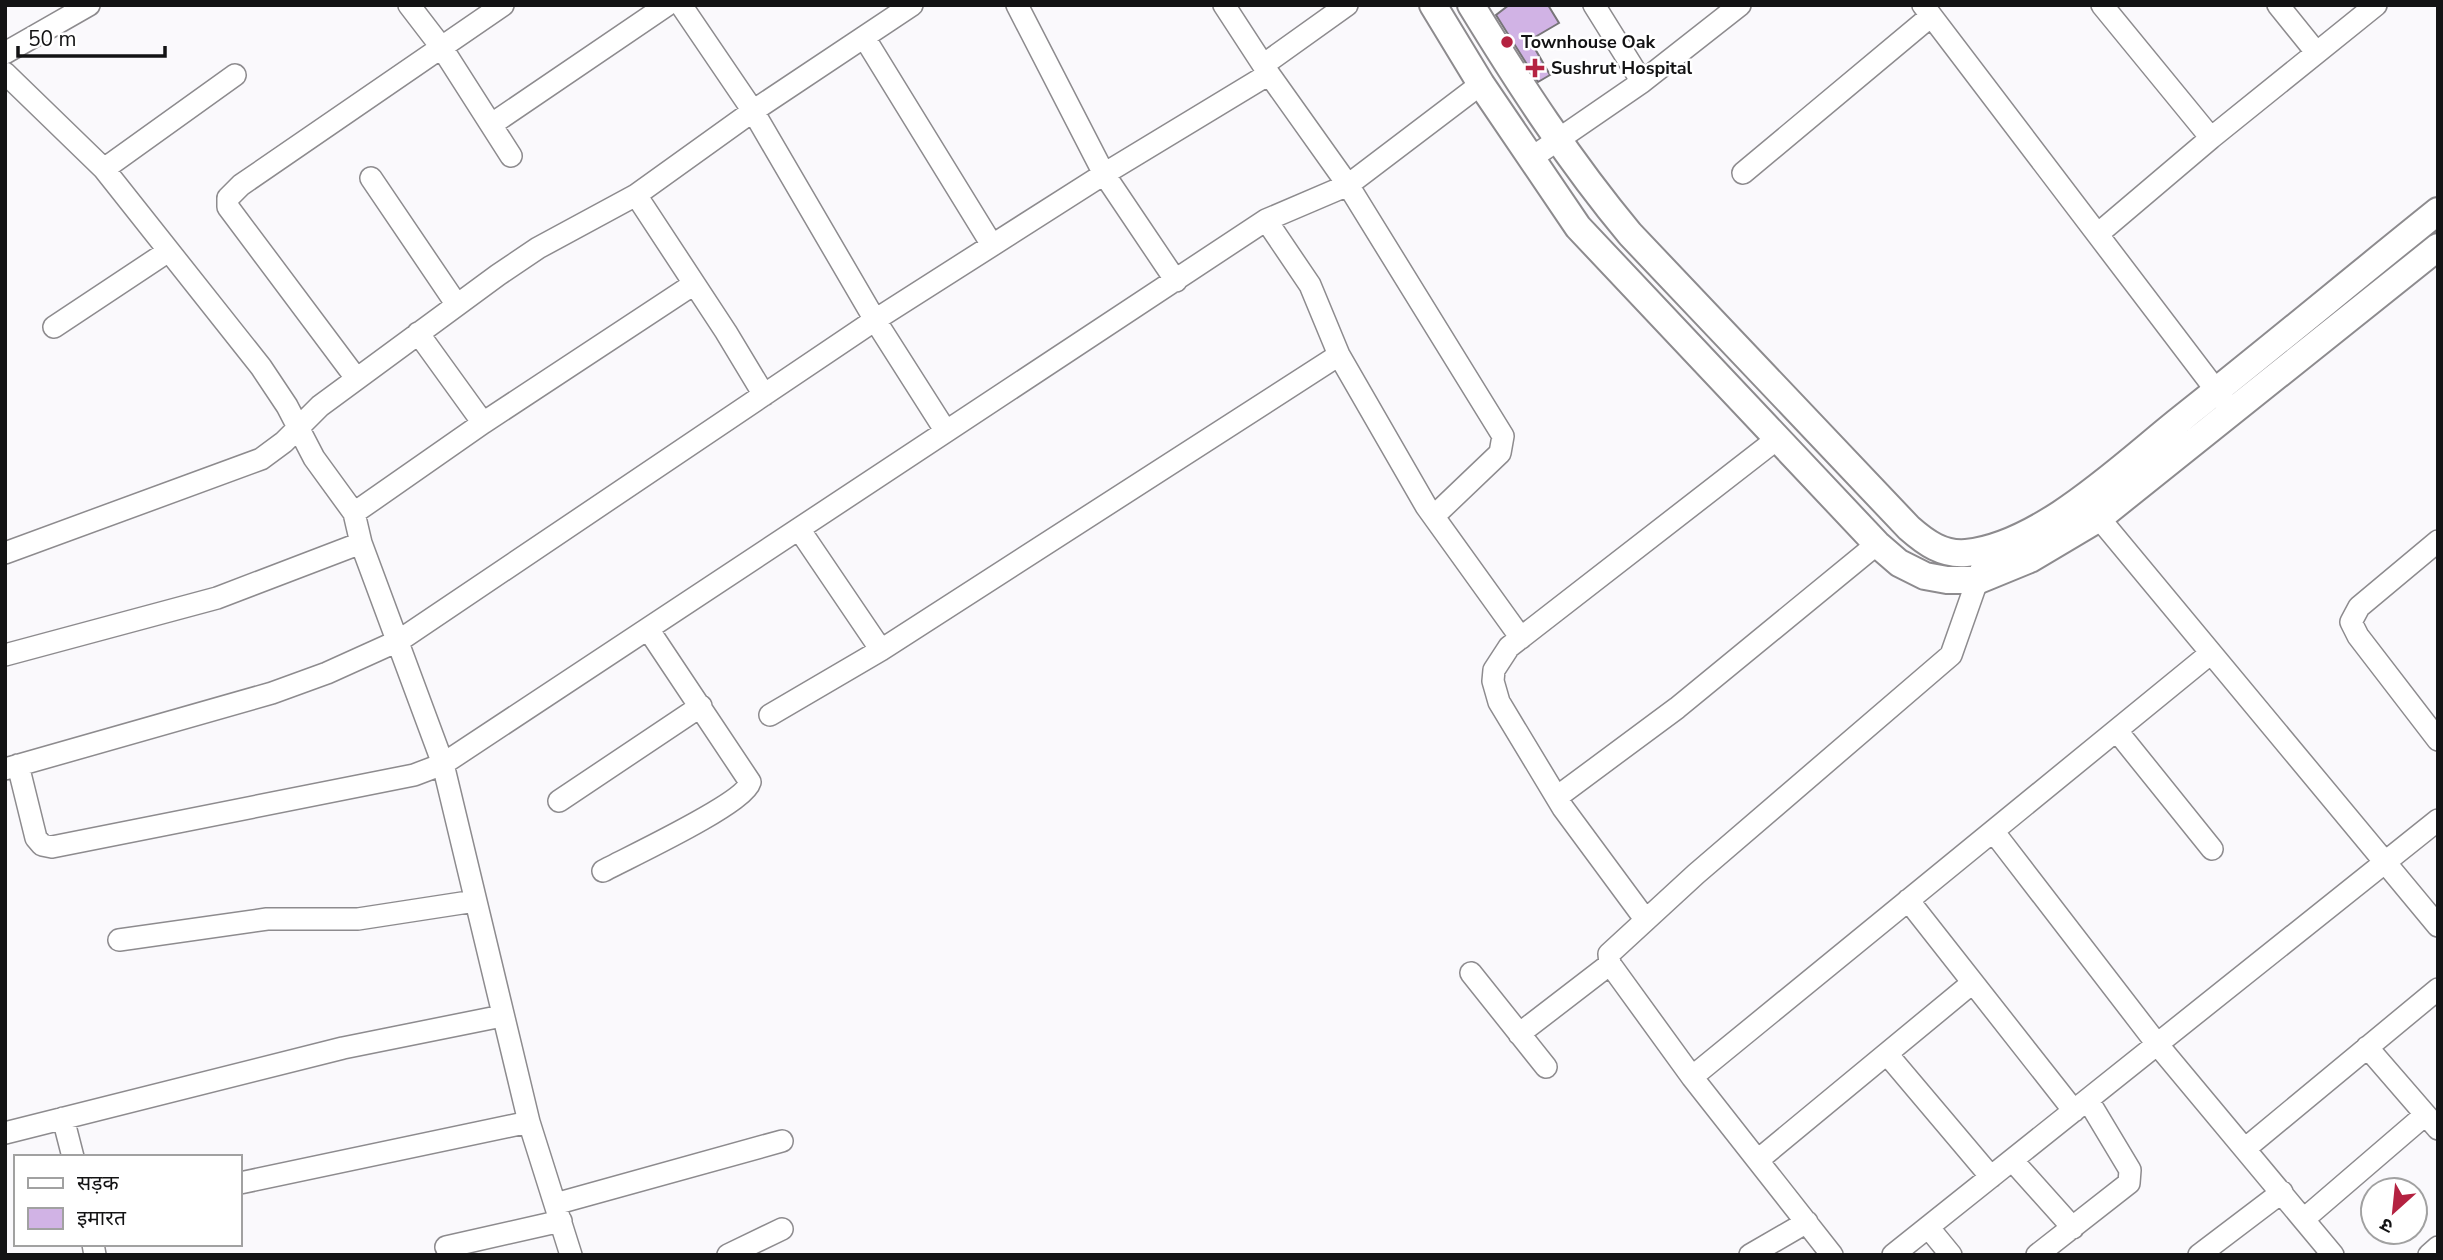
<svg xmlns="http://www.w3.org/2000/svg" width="2443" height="1260" viewBox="0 0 2443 1260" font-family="'Nunito Sans','Noto Sans Devanagari',sans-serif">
  <rect width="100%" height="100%" fill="#faf9fc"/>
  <!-- building -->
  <path fill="#d1b3e5" stroke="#777578" stroke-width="2" d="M1509,5h39l11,18 -29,17 20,35 -12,7 -42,-67z"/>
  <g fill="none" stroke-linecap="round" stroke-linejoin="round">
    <!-- minor casing -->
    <g stroke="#8d8b8e" stroke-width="24">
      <path id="minor" d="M409,5l33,43 69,108
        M681,5l72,106 122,209 70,110
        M1017,5l87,169 72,107
        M1224,5l45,69
        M1594,5l48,77
        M1923,5l302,397
        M2102,5l109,133
        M2278,5l38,47
        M864,37l128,208
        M5,53l84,-48
        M1263,65l84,-60
        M5,73l99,96 157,198 26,39 27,52 40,55
        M492,124l175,-119
        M1530,159l112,-77 98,-77
        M104,169l131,-94
        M1743,173l188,-157
        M371,178l86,127
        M1266,220l44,65 29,70 87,151 95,132
        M2099,233l112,-95 165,-133
        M54,327l113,-75
        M418,333l65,90
        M356,378l-128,-171v-9l13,-13 262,-180
        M764,395l-38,-63 -90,-137 117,-84 159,-106
        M2099,518l339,408
        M799,529l82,121
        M2438,541l-79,66 -8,15 7,14 80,104
        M5,553l256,-94 23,-17 36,-36 178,-131 40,-27 98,-53
        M5,655l212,-57 144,-55
        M770,715l111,-65 458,-295
        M2117,731l95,118
        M18,765l18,73 6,7 10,2 362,-72 29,-11 823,-544 82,-35 133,-101
        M5,769l267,-76 55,-20 73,-33 475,-320 229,-146 165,-100 79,111 155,251 -3,17 -66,63
        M1557,797l120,-89 200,-164
        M559,801l142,-95
        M1993,831l164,213 176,211
        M603,871c26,-14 141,-67 147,-89l-102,-153
        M1908,900l166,211
        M1645,919l-82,-111 -64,-106 -6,-21 1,-11 15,-23 268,-208
        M119,940l148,-21h91l117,-18
        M1471,973l75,94
        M1519,1034l91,-70
        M2367,1047l71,82
        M1887,1054l104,123
        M1692,1077l519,-424
        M63,1118l10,39
        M5,1133l338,-85 159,-32
        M2246,1148l192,-159
        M1758,1160l213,-176
        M2012,1160l61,68
        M240,1183l289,-61
        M555,1204l227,-63
        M2304,1219l121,-104
        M1928,1227l23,28
        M93,1244l2,11
        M446,1247l115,-26
        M571,1255l-42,-133 -86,-358 -82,-221 -7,-30 129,-90 211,-139
        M728,1255l54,-26
        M1750,1255l57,-33
        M1832,1255l-140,-178 -82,-113 -1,-10 87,-80 255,-219 31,-88
        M1893,1255l545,-435
        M2037,1255l92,-72 1,-13 -42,-70
        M2199,1255l83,-63
        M2429,1255l9,-8"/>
    </g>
    <!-- tertiary casing -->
    <g stroke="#8d8b8e" stroke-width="30">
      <path id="tertiary" d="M1433,5l48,79 97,143 299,317 22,19 26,13 22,4h32l51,-21 69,-41 339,-271
        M1471,5c49,80 99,157 159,229l279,294c17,15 34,27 57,25 76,-8 157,-88 215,-134 86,-68 171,-139 257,-208"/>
    </g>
    <!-- minor -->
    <use href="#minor" stroke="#fff" stroke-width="21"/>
    <!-- tertiary -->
    <use href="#tertiary" stroke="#fff" stroke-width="26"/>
  </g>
  <!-- markers -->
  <g fill="#b42241" stroke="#fff" stroke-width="2.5">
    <circle cx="1507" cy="42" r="7"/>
    <path d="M1531.5 57.5h7v7h7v7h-7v7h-7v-7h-7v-7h7z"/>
  </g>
  <g text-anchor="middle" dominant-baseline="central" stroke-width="5" stroke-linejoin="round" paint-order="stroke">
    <!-- poi labels -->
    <g font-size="18" font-weight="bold" fill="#131314" stroke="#fff" text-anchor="start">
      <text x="1521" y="42">Townhouse Oak</text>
      <text x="1551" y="68">Sushrut Hospital</text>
    </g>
  </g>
  <!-- border -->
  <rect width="2443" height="1260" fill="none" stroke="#131314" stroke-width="14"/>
  <!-- legend -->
  <rect x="14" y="1155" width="228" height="91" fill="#ffffff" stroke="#a1a1a1" stroke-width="2"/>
  <rect x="28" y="1178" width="35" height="10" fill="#ffffff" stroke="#a1a1a1" stroke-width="2"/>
  <text x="77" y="1190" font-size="21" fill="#131314">सड़क</text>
  <rect x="28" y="1208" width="35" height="21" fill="#d1b3e5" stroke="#a1a1a1" stroke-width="2"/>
  <text x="77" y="1225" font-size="21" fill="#131314">इमारत</text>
  <!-- north arrow -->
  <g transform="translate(2394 1211) rotate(207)"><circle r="33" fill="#ffffff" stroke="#a1a1a1" stroke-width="2"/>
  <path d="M0-5L12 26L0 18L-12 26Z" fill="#b42241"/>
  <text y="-10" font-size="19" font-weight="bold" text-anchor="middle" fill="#131314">उ</text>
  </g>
  <!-- scale -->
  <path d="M18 46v10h147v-10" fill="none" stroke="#131314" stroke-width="3.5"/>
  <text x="28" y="46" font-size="21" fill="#131314" stroke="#ffffff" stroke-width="5" paint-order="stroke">50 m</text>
</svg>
